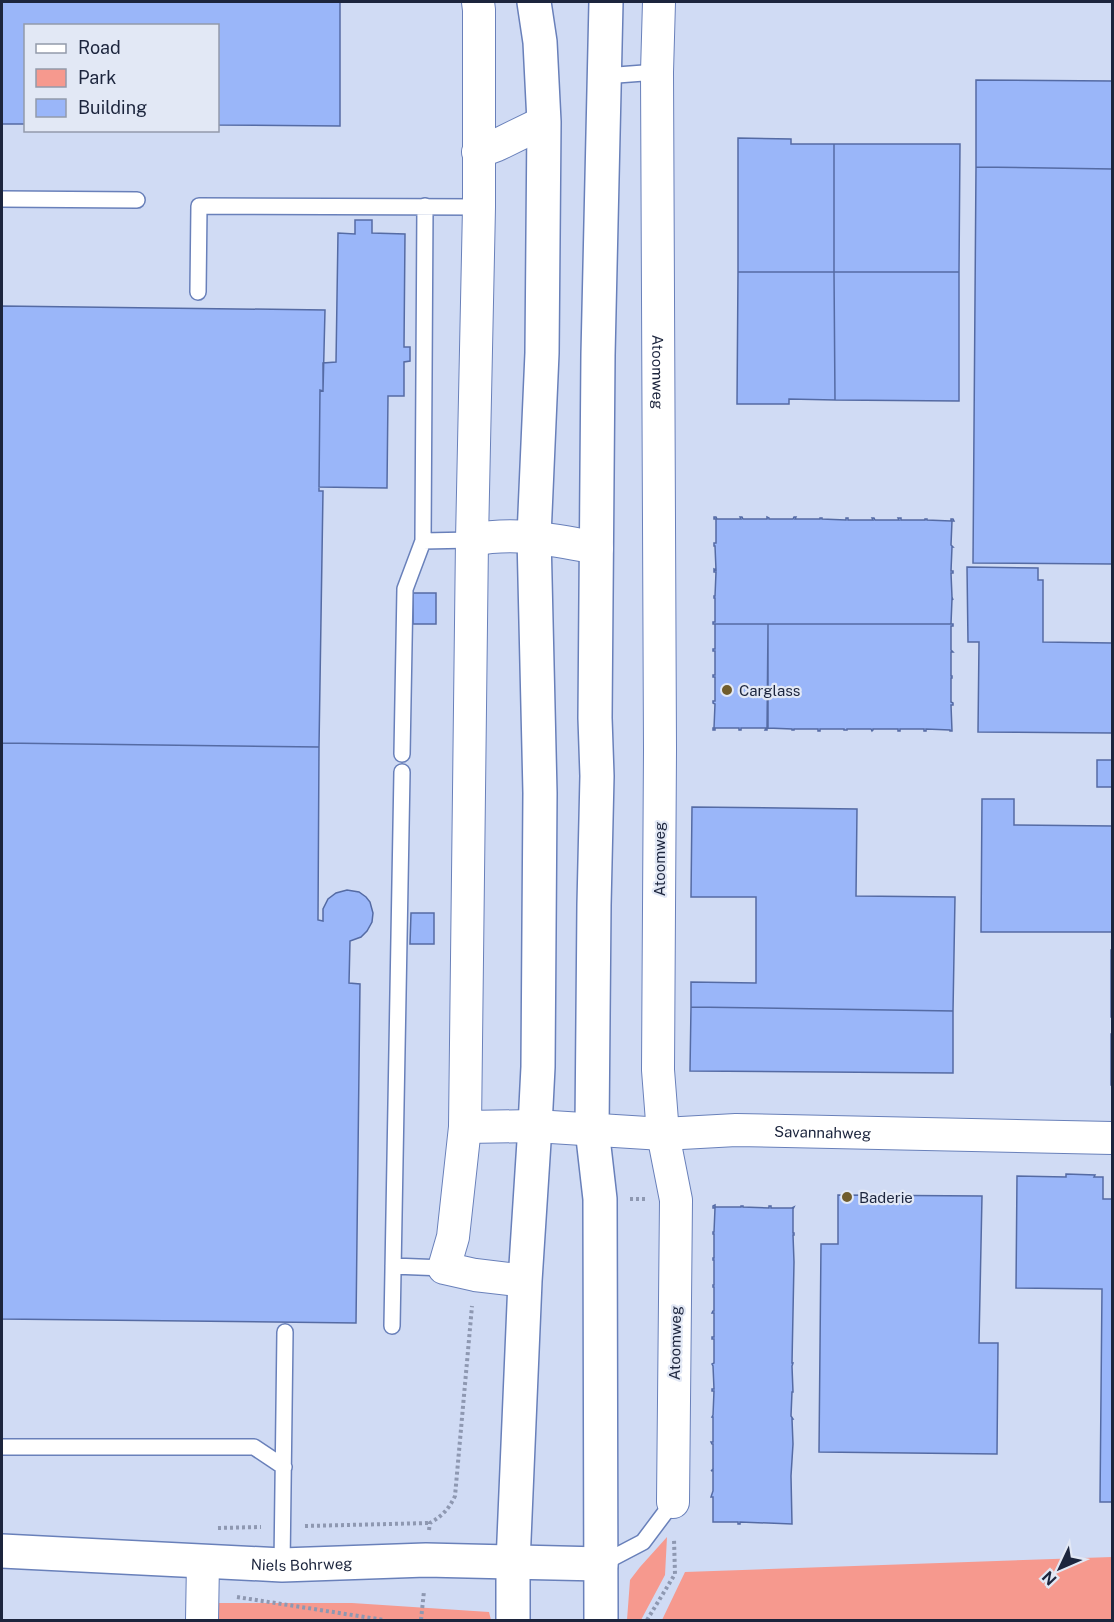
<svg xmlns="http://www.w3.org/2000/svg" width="1114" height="1622" viewBox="0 0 1114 1622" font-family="'Public Sans',sans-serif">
  <rect width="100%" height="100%" fill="#d0dbf4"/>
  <!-- green -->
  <path fill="#f6998e" d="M667,1537l-2,38 -24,45h-14l3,-40 10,-13z
    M1112,1557v63h-450l23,-48z
    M219,1603h133l137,9 2,8h-272z"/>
  <!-- building -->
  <path fill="#9ab6f9" stroke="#556ba4" stroke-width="1.5" d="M2,2h338v124l-122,-1v-99h-192v98h-24z
    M976,80l136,1v88l-136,-2z
    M738,138l53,1v5h43v128h-96z
    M834,144h126l-1,128h-125z
    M976,167l136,2v395l-139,-1z
    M355,220h17v13l33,1 -1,113h6v14l-6,1v34h-16l-1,92 -68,-1 1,-97 3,1v-28l13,-1 2,-129 17,1z
    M738,272h96l1,128 -46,-1v5h-52z
    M834,272h125v129l-124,-1z
    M2,306l323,4 -2,81 -3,-1 -1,97v4h4l-4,256 -317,-4z
    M714,517h2l1,2h24l-1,-2h2l1,2h24v-2l2,1v1h24l1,-2h2l-1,2h25v-1h2v1l24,1v-2h2v2h25l-1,-2h2l1,2h24l-1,-2h3v2h24v-1h2v1l24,1v-2h2l1,2h-2l-1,24 2,2h-1l-1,24h2v2h-2l1,24 1,3 -1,-1 -1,25h-238v-2h2v-24h-1v-2h1l1,-24h-2v-3l2,1 -1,-24h-1v-3h2v-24h-2z
    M967,567l71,1v12h5v62l69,1v90l-134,-1 1,-90h-11z
    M413,593h23v31h-23z
    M715,624h53l-1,106h-2l1,-2h-25v2h-2v-2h-24v2h-2v-2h1l1,-24 -2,-1v-2h2v-24h-2v-2h2v-24h-2v-2h2z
    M768,624h185v2h-2v24l2,2h-2v24h1v2h-1v24l2,1v2h-2l1,26h-2v-1l-24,-1v2h-2v-2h-24v2h-2v-2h-25v1l-1,1 -1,-2h-24v1h-3v-1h-24v2h-2v-2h-24v1h-2v-1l-24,-1z
    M2,743l317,4 -1,173 5,1v-12l5,-10 8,-6 11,-3 12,2 7,5 4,5 3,11 -1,9 -5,9 -6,6 -11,4 -1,42 11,1 -4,339 -354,-4z
    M1097,760h15v27h-15z
    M982,799h32v26l98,1v106h-131z
    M692,807l165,2 -1,87 99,1 -2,114 -262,-4v-25l65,1v-86h-65z
    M411,913h23v31h-24z
    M1111,950h1v67h-1z
    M691,1007l262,4v62l-263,-2z
    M1111,1034h1v51h-1z
    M1066,1174l29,1 -1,2h9v22h9v303h-12l2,-213 -86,-1 1,-112 49,1z
    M838,1195l144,1 -3,147h19l-1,111 -178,-2 2,-208h17z
    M715,1205v2h26v-1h2v1l26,1v-2h2v2h21l2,-1 -1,2v24h1v2h-1l1,27 -2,101h1l-1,3 1,26h-1l-1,24 2,3h-1l1,25 -2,32 1,48 -52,-2v2h-2v-2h-25v-25h-2l2,-6v-21l-2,1 2,-2v-25h-1l-1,-2h2v-25h-1l1,-2 1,-24h-2v-2h2l-1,-23 -1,-2 2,-1v-24h-2v-2h2v-24h-2l1,-2h1v-24h-1v-2h1v-25h-1v-2h1v-24h-1v-2h1l1,-24h-2v-2z"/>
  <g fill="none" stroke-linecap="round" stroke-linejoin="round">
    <!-- lane casing -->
    <g stroke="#6980ba" stroke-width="18">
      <path id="lane" d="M604,76l53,-4
        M2,199l135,1
        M198,292l1,-86 280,1
        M423,541l49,-1
        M402,754l3,-165 18,-48 2,-335
        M393,1266l51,2
        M392,1326l10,-554
        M2,1447h252l30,20
        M601,1564l42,-22 30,-40
        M282,1565l3,-233"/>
    </g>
    <!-- street casing -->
    <g stroke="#6980ba" stroke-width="34">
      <g id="street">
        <path d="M478,2l1,8v197l-7,333 -7,587 -12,110 -9,31 31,7 50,6"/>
        <path id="s1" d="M659,2l-2,70 3,677 -2,321 5,64 13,66 -3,302"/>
        <path d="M478,152l19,-7 47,-23"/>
        <path d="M472,540c45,-9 81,0 125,8"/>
        <path id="s2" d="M465,1127l70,-1 128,8 73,-4 376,8"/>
        <path d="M202,1620l1,-58"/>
      </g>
    </g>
    <!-- secondary casing -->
    <g stroke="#6980ba" stroke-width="36">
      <g id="secondary">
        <path id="s3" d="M2,1551l280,14 144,-5 175,4"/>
        <path d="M513,1620v-57l12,-282 10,-155 3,-59 2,-274 -6,-257 8,-183 2,-231 -4,-80 -6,-40"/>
        <path d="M601,1620l-1,-421 -8,-70 2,-224 3,-129 -2,-58 3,-363 8,-353"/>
      </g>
    </g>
    <!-- path -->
    <path stroke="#8e98b1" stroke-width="4" stroke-dasharray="3 3" stroke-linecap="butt" d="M630,1199h16
      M305,1526l125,-3
      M218,1528l43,-1
      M429,1530l1,-7c12,-7 19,-14 25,-27l17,-190
      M237,1597l147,23
      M421,1620l3,-29
      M647,1620l28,-46 -1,-35"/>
    <!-- lane -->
    <use href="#lane" stroke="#fff" stroke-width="15"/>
    <!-- street -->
    <use href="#street" stroke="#fff" stroke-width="32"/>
    <!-- secondary -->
    <use href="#secondary" stroke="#fff" stroke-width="33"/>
  </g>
  <!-- markers -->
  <g fill="#715d2c" stroke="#e2e8f5" stroke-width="2">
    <circle cx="727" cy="690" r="6"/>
    <circle cx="847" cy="1197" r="6"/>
  </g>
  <g text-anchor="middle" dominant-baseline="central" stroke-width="4.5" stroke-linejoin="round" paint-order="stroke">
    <!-- street labels -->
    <g font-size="15" fill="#1c253d" stroke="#e2e8f5">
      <text stroke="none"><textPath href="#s1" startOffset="370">Atoomweg</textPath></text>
      <text transform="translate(659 859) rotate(-90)">Atoomweg</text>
      <text stroke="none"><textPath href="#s2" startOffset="358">Savannahweg</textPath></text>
      <text transform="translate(675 1343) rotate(-89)">Atoomweg</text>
      <text stroke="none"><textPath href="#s3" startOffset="300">Niels Bohrweg</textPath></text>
    </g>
    <!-- poi labels -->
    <g font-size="15" fill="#1c253d" stroke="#e2e8f5" text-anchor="start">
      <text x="739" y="690">Carglass</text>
      <text x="859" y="1197">Baderie</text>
    </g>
  </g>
  <!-- border -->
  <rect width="1114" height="1622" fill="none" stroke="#1c253d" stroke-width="6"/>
  <!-- legend -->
  <rect x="24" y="24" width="195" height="108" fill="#e2e8f5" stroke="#939aab" stroke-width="1.5"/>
  <rect x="36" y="44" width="30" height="9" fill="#ffffff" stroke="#939aab" stroke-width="1.5"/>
  <text x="78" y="54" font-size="18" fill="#1c253d">Road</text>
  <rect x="36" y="69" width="30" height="18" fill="#f6998e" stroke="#939aab" stroke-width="1.5"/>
  <text x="78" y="84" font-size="18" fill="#1c253d">Park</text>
  <rect x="36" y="99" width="30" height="18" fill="#9ab6f9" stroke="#939aab" stroke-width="1.5"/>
  <text x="78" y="114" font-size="18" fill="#1c253d">Building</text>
  <!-- north arrow -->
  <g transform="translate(1060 1568) rotate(226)" stroke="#e2e8f5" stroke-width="4.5" paint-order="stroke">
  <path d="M0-4.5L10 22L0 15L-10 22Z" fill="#1c253d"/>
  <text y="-9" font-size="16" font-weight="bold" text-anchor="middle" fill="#1c253d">N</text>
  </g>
</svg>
